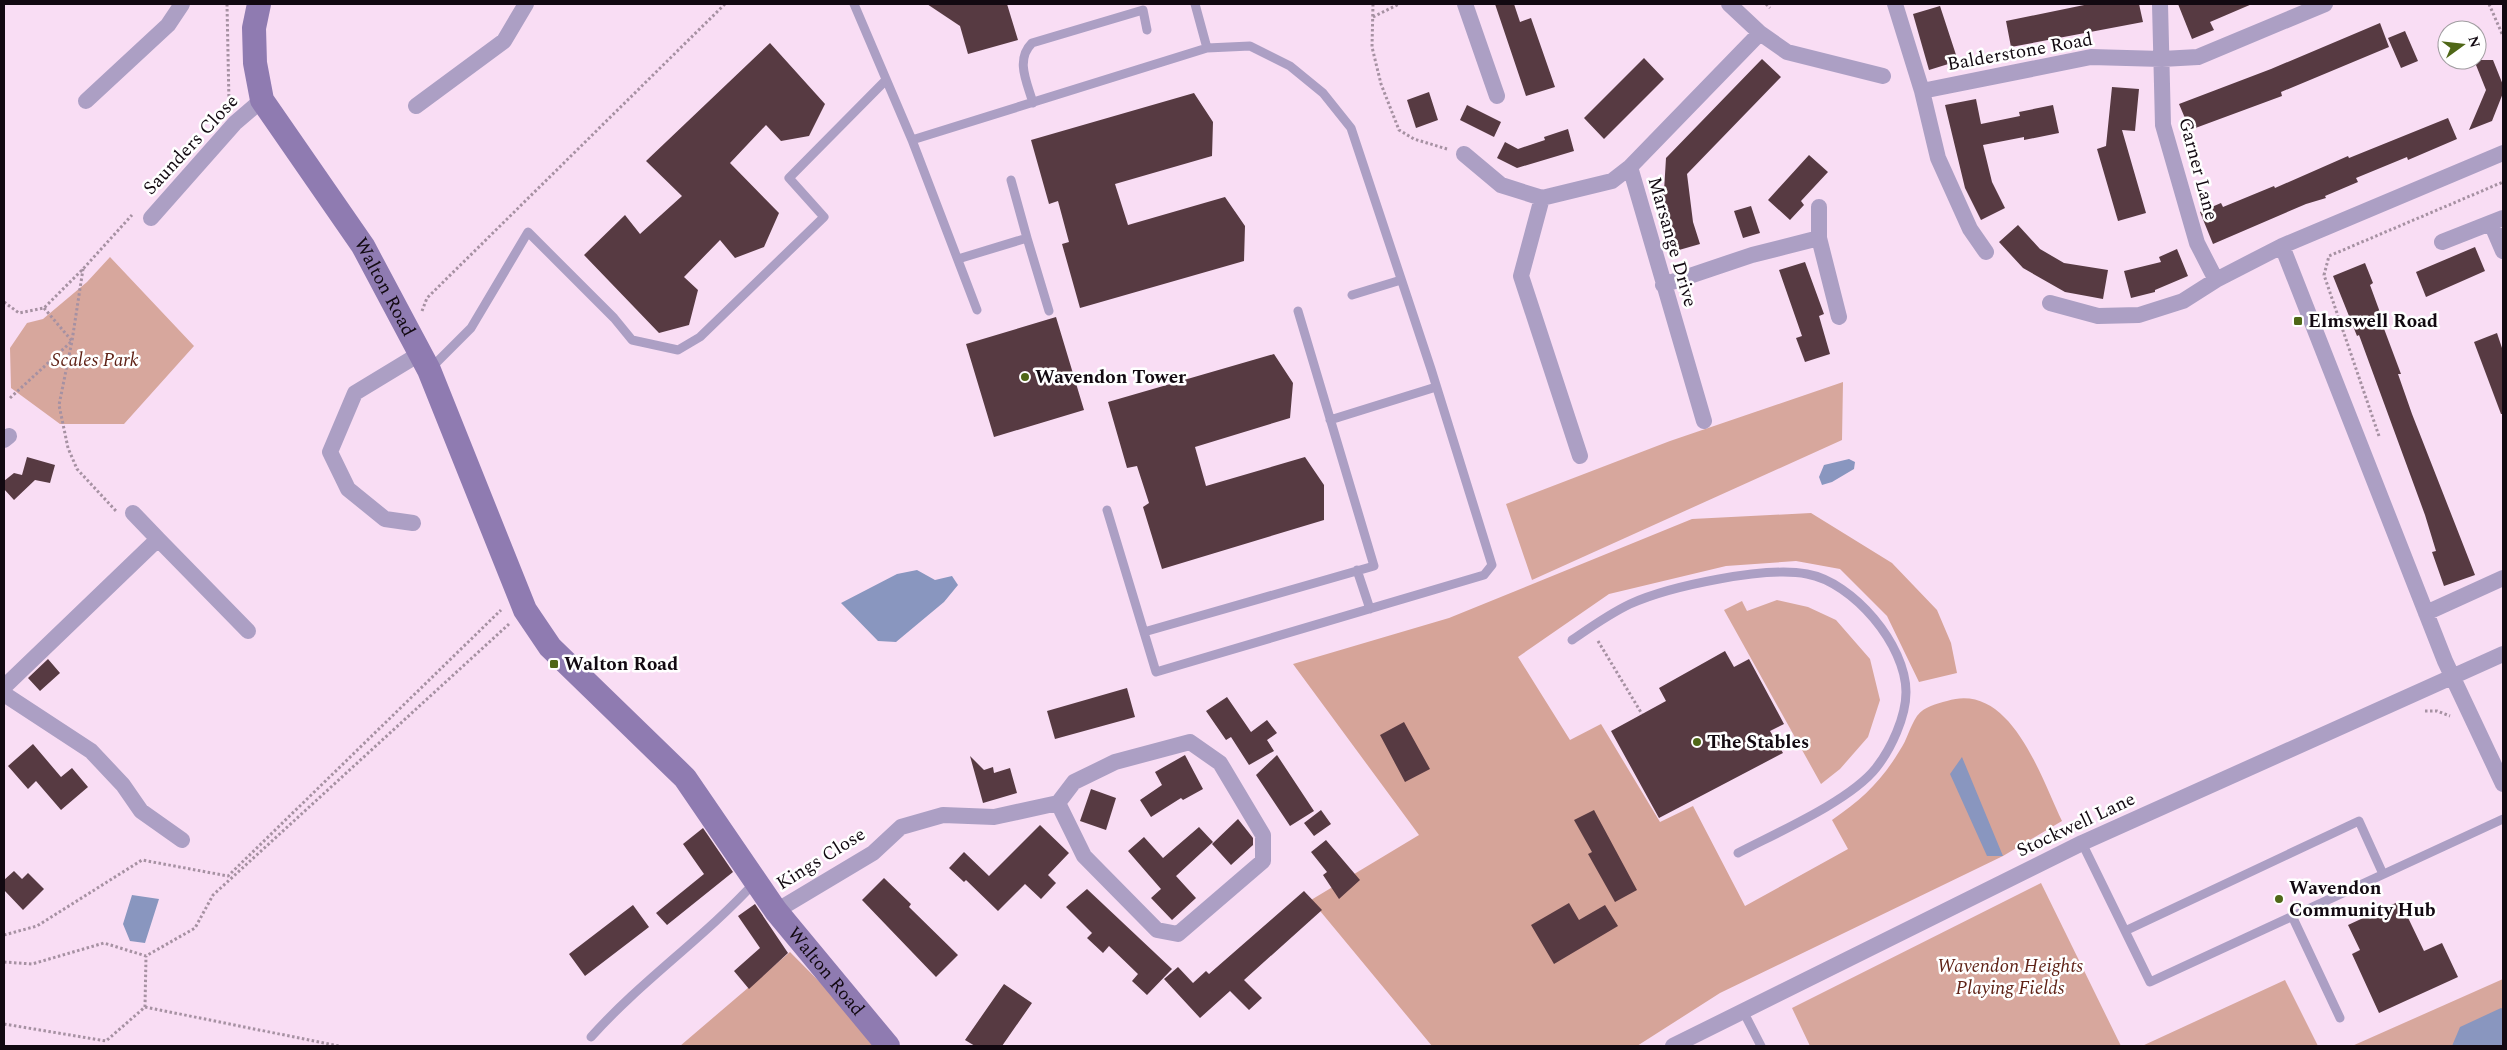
<svg xmlns="http://www.w3.org/2000/svg" width="2507" height="1050" viewBox="0 0 2507 1050" font-family="Spectral,serif">
  <rect width="100%" height="100%" fill="#f9ddf4"/>
  <!-- green -->
  <path fill="#d7a79d" d="M110,257l84,89 -70,78h-64l-49,-36 -1,-40 17,-25 16,-4 44,-37z
    M1843,382l-1,58 -310,140 -26,-76 164,-63z
    M1777,600l31,7 28,13 34,39 10,41 -12,37 -28,32 -19,15 -97,-174 18,-9 5,10z
    M2041,883l80,163h-311l-18,-38z
    M2503,979v67h-151z
    M2285,980l33,66h-176z"/>
  <!-- forest -->
  <path fill="#d6a499" d="M1811,513l81,50 45,47 14,33 6,30 -38,9 -32,-66 -47,-47 -44,-8 -70,5 -117,28 -91,63 52,83 31,-16 59,98 33,-16 52,100 103,-57 -16,-29c30,-21 49,-38 68,-70 7,-10 10,-24 17,-34 8,-10 19,-12 30,-15 64,-20 94,77 115,120l-59,35 -283,137 -83,53h-205l-121,-146 108,-65 -126,-171 156,-46 243,-99z
    M790,952l93,94h-203z"/>
  <!-- water -->
  <path fill="#8996bf" d="M1849,459l6,3 -1,7 -22,13 -10,3 -3,-8 5,-12z
    M917,570l18,10 17,-4 6,9 -14,17 -48,40 -18,-1 -37,-38 56,-29z
    M1962,757l41,99h-16l-37,-82z
    M132,895l27,4 -14,44 -15,-2 -7,-17z
    M2501,1008l2,1v37h-51l8,-19z"/>
  <!-- building -->
  <path fill="#573a42" d="M927,4h80l11,36 -50,14 -8,-28z
    M1495,4h19l6,18 11,-4 24,69 -29,9z
    M2089,4h50l4,18 -132,25 -5,-26z
    M2178,4h74l-42,18 4,8 -22,9z
    M1940,6l18,55 -29,9 -16,-56z
    M2380,23l9,24 -108,45 1,4 -92,34 -11,-26 92,-35z
    M2405,31l13,30 -17,7 -13,-30z
    M770,43l55,61 -16,32 -28,5 -15,-16 -36,38 49,50 -15,34 -29,11 -15,-18 -36,37 14,13 -9,35 -30,8 -75,-78 41,-40 15,19 42,-38 -36,-35z
    M1644,58l20,21 -60,60 -20,-21z
    M1762,59l19,18 -94,97 6,48 7,22 -28,8 -7,-23 -5,-38h4l2,-33z
    M2474,60h19l10,25v8l-11,28 -23,9 17,-40z
    M2112,87l27,2 -4,42 -13,-1 24,83 -28,8 -21,-72 9,-3z
    M1429,92l9,28 -22,8 -9,-28z
    M1194,93l19,29 -1,34 -97,28 13,41 97,-28 20,29 -1,35 -164,47 -18,-64 7,-2 -11,-41 -9,3 -18,-64z
    M1976,99l5,25 39,-8 -1,-4 34,-7 6,28 -35,7v-3l-41,8 9,37 13,26 -24,12 -16,-32 -20,-83z
    M1467,105l34,17 -7,15 -34,-17z
    M2448,118l9,21 -49,21 -1,-3 -51,21 2,4 -33,14 1,2 -20,6 -93,40 -13,-32 21,-9 2,4 51,-21 1,2 73,-32 1,2z
    M1568,129l6,22 -57,17 -20,-10 8,-16 13,7 27,-9 -1,-3z
    M1809,155l19,17 -27,29 3,4 -14,15 -22,-20z
    M1751,206l9,27 -17,5 -9,-27z
    M2018,225l22,24 24,14 44,7 -5,29 -38,-7 -42,-24 -24,-26z
    M2475,247l10,24 -59,26 -10,-25z
    M2177,249l11,27 -33,14v2l-24,6 -7,-27 37,-9 -2,-5z
    M1805,262l19,52 -5,2 11,38 -25,8 -9,-24 6,-2 -23,-66z
    M2365,263l8,20 -3,2 15,41h-2l18,48h-3l14,40 63,161 -31,11 -12,-34 4,-1 -11,-36 -66,-180 -2,1 -24,-60z
    M1056,317l28,93 -90,27 -28,-93z
    M2497,333l6,18v63h-2l-27,-72z
    M1274,354l19,29 -3,35 -95,29 11,39 99,-29 19,28v35l-162,49 -19,-62 6,-4 -12,-37 -10,2 -19,-66z
    M27,457l28,8 -5,18 -15,-3 -21,20 -10,-11v-8l10,-8 8,2z
    M1725,651l9,16 15,-8 35,65 -14,7 13,22 -124,65 -48,-87 55,-30 -7,-13z
    M48,659l12,14 -20,18 -12,-13z
    M1127,688l8,29 -80,22 -8,-28z
    M1227,697l24,35 16,-12 10,13 -10,7 7,11 -25,14 -18,-28 -5,3 -20,-29z
    M1404,722l26,47 -25,13 -25,-47z
    M33,744l28,33 11,-9 16,19 -27,23 -25,-29 -8,8 -20,-23z
    M1185,755l18,34 -20,11 -2,-2 -30,19 -11,-17 22,-15 -7,-13z
    M1277,755l37,56 -24,15 -34,-51z
    M970,756l14,14 9,-3 1,6 16,-5 7,25 -34,10z
    M1091,789l25,9 -10,32 -26,-9z
    M1321,810l10,14 -17,12 -10,-13z
    M1594,810l43,80 -22,12 -27,-48 4,-2 -18,-32z
    M1238,819l15,19v7l-22,20 -19,-21z
    M1040,825l29,28 -21,22 8,8 -15,16 -16,-15 -27,27 -32,-31 -2,2 -15,-14 15,-16 25,24z
    M1199,827l14,15 -37,34 20,22 -24,22 -21,-22 10,-9 -33,-38 16,-14 19,21z
    M703,828l30,44 -66,53 -11,-12 48,-39 -21,-30z
    M1326,840l34,40 -21,19 -16,-24 4,-3 -16,-20z
    M14,871l8,8 6,-6 16,16 -21,21 -19,-20v-10z
    M884,878l27,26 -2,3 49,48 -22,22 -74,-77z
    M1087,889l85,80 -25,26 -15,-14 6,-7 -29,-28 -6,7 -16,-15 5,-5 -26,-26z
    M1304,891l18,19 -78,70 18,18 -13,12 -19,-19 -30,27 -36,-39 14,-12 15,16 13,-12 3,3z
    M2400,901l24,50 18,-8 16,34 -79,36 -27,-59 8,-4 -12,-25z
    M1569,903l10,17 26,-15 13,21 -64,38 -23,-39z
    M755,904l33,49 -39,36 -15,-18 26,-23 -22,-32z
    M633,905l16,22 -64,49 -16,-22z
    M1004,984l28,19 -30,43h-27l-10,-6z"/>
  <g fill="none" stroke-linecap="round" stroke-linejoin="round">
    <!-- path -->
    <path stroke="#a691a2" stroke-width="3" stroke-dasharray="2.5 2.5" stroke-linecap="butt" d="M227,4l2,99
      M1373,4l-1,43 9,37 18,46 15,9 33,10
      M1766,4l4,4
      M2489,4l14,32
      M1373,17l26,-13
      M4,302l15,11 25,-5 39,-39 49,-54
      M44,308l28,33 -13,64 9,43 9,21 39,42
      M422,311l5,-13 298,-294
      M10,398l62,-57 11,-72
      M2379,436l-55,-161 5,-19 174,-74
      M1598,641l44,73
      M2425,711h12l13,5
      M4,935l33,-9 105,-66 86,16 273,-266
      M4,962l28,2 72,-21 42,13 49,-28 18,-33 296,-271
      M145,1007l194,39
      M4,1024l102,17 39,-34 1,-51"/>
    <!-- lane -->
    <path stroke="#ac9fc4" stroke-width="9" d="M854,4l58,136 65,170
      M1195,4l12,44
      M1033,103c-6,-21 -18,-43 -1,-60l111,-33 4,20
      M912,140l295,-92 43,-2 40,20 33,27 28,35 80,241 61,196 -8,10 -328,97 -49,-162
      M1027,238l22,73
      M958,259l69,-21 -16,-58
      M1352,295l49,-15
      M430,369l41,-41 57,-96 86,86 18,22 46,10 22,-13 124,-120 -35,-39 97,-98
      M1330,420l106,-33
      M1357,570l13,39
      M1144,632l230,-66 -76,-255
      M1572,640c19,-13 37,-26 58,-36 40,-18 135,-38 177,-30 46,8 99,71 99,118 0,25 -15,57 -30,76 -26,33 -100,65 -138,85
      M2082,843l68,139 353,-163
      M2292,916l48,102
      M2125,931l234,-110 24,53
      M1743,1011l18,35
      M591,1037c51,-57 113,-99 165,-156"/>
    <!-- street -->
    <path stroke="#ac9fc4" stroke-width="16" d="M1465,4l32,92
      M1729,4l31,29 27,19 96,24
      M1895,4l27,87 16,67 32,71 16,23
      M2160,4l3,121 34,118 19,37
      M1922,91l169,-34 71,2 36,-2 127,-53
      M86,101l82,-76 14,-21
      M416,106l88,-65 22,-37
      M1464,154l37,31 41,13 70,-17 18,-14
      M1542,198l-21,78 59,180
      M1819,207v31
      M151,218l84,-95 27,-23
      M2491,223l12,28
      M2442,242l61,-24
      M2282,246l163,415 58,123
      M1663,285l89,-30 67,-17 20,79
      M2050,303l48,13 41,-1 44,-14 33,-21 66,-34 221,-93
      M1704,421l-74,-254 130,-134
      M4,440l5,-4
      M133,513l25,26
      M413,523l-28,-4 -37,-30 -18,-37 25,-59 66,-40
      M2426,613l77,-35
      M4,687l154,-148 90,92
      M4,694l87,57 32,34 18,26 41,29
      M776,911l97,-58 28,-26 42,-12 51,2 64,-14 16,-21 41,-20 75,-20 30,21 43,72v26l-85,73 -21,-4 -73,-74 -26,-53
      M1673,1046l409,-203 421,-189"/>
    <!-- secondary -->
    <path stroke="#8f7bb1" stroke-width="24" id="s1" d="M259,4l-5,24 1,35 7,37 101,146 66,124 96,240 25,37 135,131 91,133 112,135"/>
  </g>
  <!-- markers -->
  <g fill="#4f6717" stroke="#fff" stroke-width="2">
    <rect x="2293" y="316" width="10" height="10" rx="2.5"/>
    <circle cx="1025" cy="377" r="5"/>
    <rect x="549" y="659" width="10" height="10" rx="2.5"/>
    <circle cx="1697" cy="742" r="5"/>
    <circle cx="2279" cy="899" r="5"/>
  </g>
  <g text-anchor="middle" dominant-baseline="central" stroke-width="5" stroke-linejoin="round" paint-order="stroke">
    <!-- street labels -->
    <g font-size="19" fill="#120911" stroke="#fff">
      <text transform="translate(2020 52) rotate(-10)">Balderstone Road</text>
      <text transform="translate(191 145) rotate(-47)">Saunders Close</text>
      <text transform="translate(2198 169) rotate(75)">Garner Lane</text>
      <text transform="translate(1672 242) rotate(74)">Marsange Drive</text>
      <text stroke="none"><textPath href="#s1" startOffset="321">Walton Road</textPath></text>
      <text transform="translate(2076 825) rotate(-25)">Stockwell Lane</text>
      <text transform="translate(821 859) rotate(-32)">Kings Close</text>
      <text stroke="none"><textPath href="#s1" startOffset="1146">Walton Road</textPath></text>
    </g>
    <!-- poi labels -->
    <g font-size="19" font-weight="bold" fill="#120911" stroke="#fff" text-anchor="start">
      <text x="2308" y="321">Elmswell Road</text>
      <text x="1035" y="377">Wavendon Tower</text>
      <text x="564" y="664">Walton Road</text>
      <text x="1707" y="742">The Stables</text>
      <text x="2289" y="888">Wavendon<tspan x="2289" dy="22">Community Hub</tspan></text>
    </g>
    <!-- park labels -->
    <g font-size="19" font-style="italic" fill="#5f2216" stroke="#fff">
      <text x="95" y="360">Scales Park</text>
      <text x="2010" y="966">Wavendon Heights<tspan x="2010" dy="22">Playing Fields</tspan></text>
    </g>
  </g>
  <!-- border -->
  <rect width="2507" height="1050" fill="none" stroke="#120911" stroke-width="10"/>
  <!-- north arrow -->
  <g transform="translate(2462 45) rotate(75)"><circle r="24" fill="#ffffff" stroke="#a09da0"/>
  <path d="M0-4L9 19L0 12L-9 19Z" fill="#4f6717"/>
  <text y="-8" font-size="14" font-weight="bold" text-anchor="middle" fill="#120911">N</text>
  </g>
</svg>
